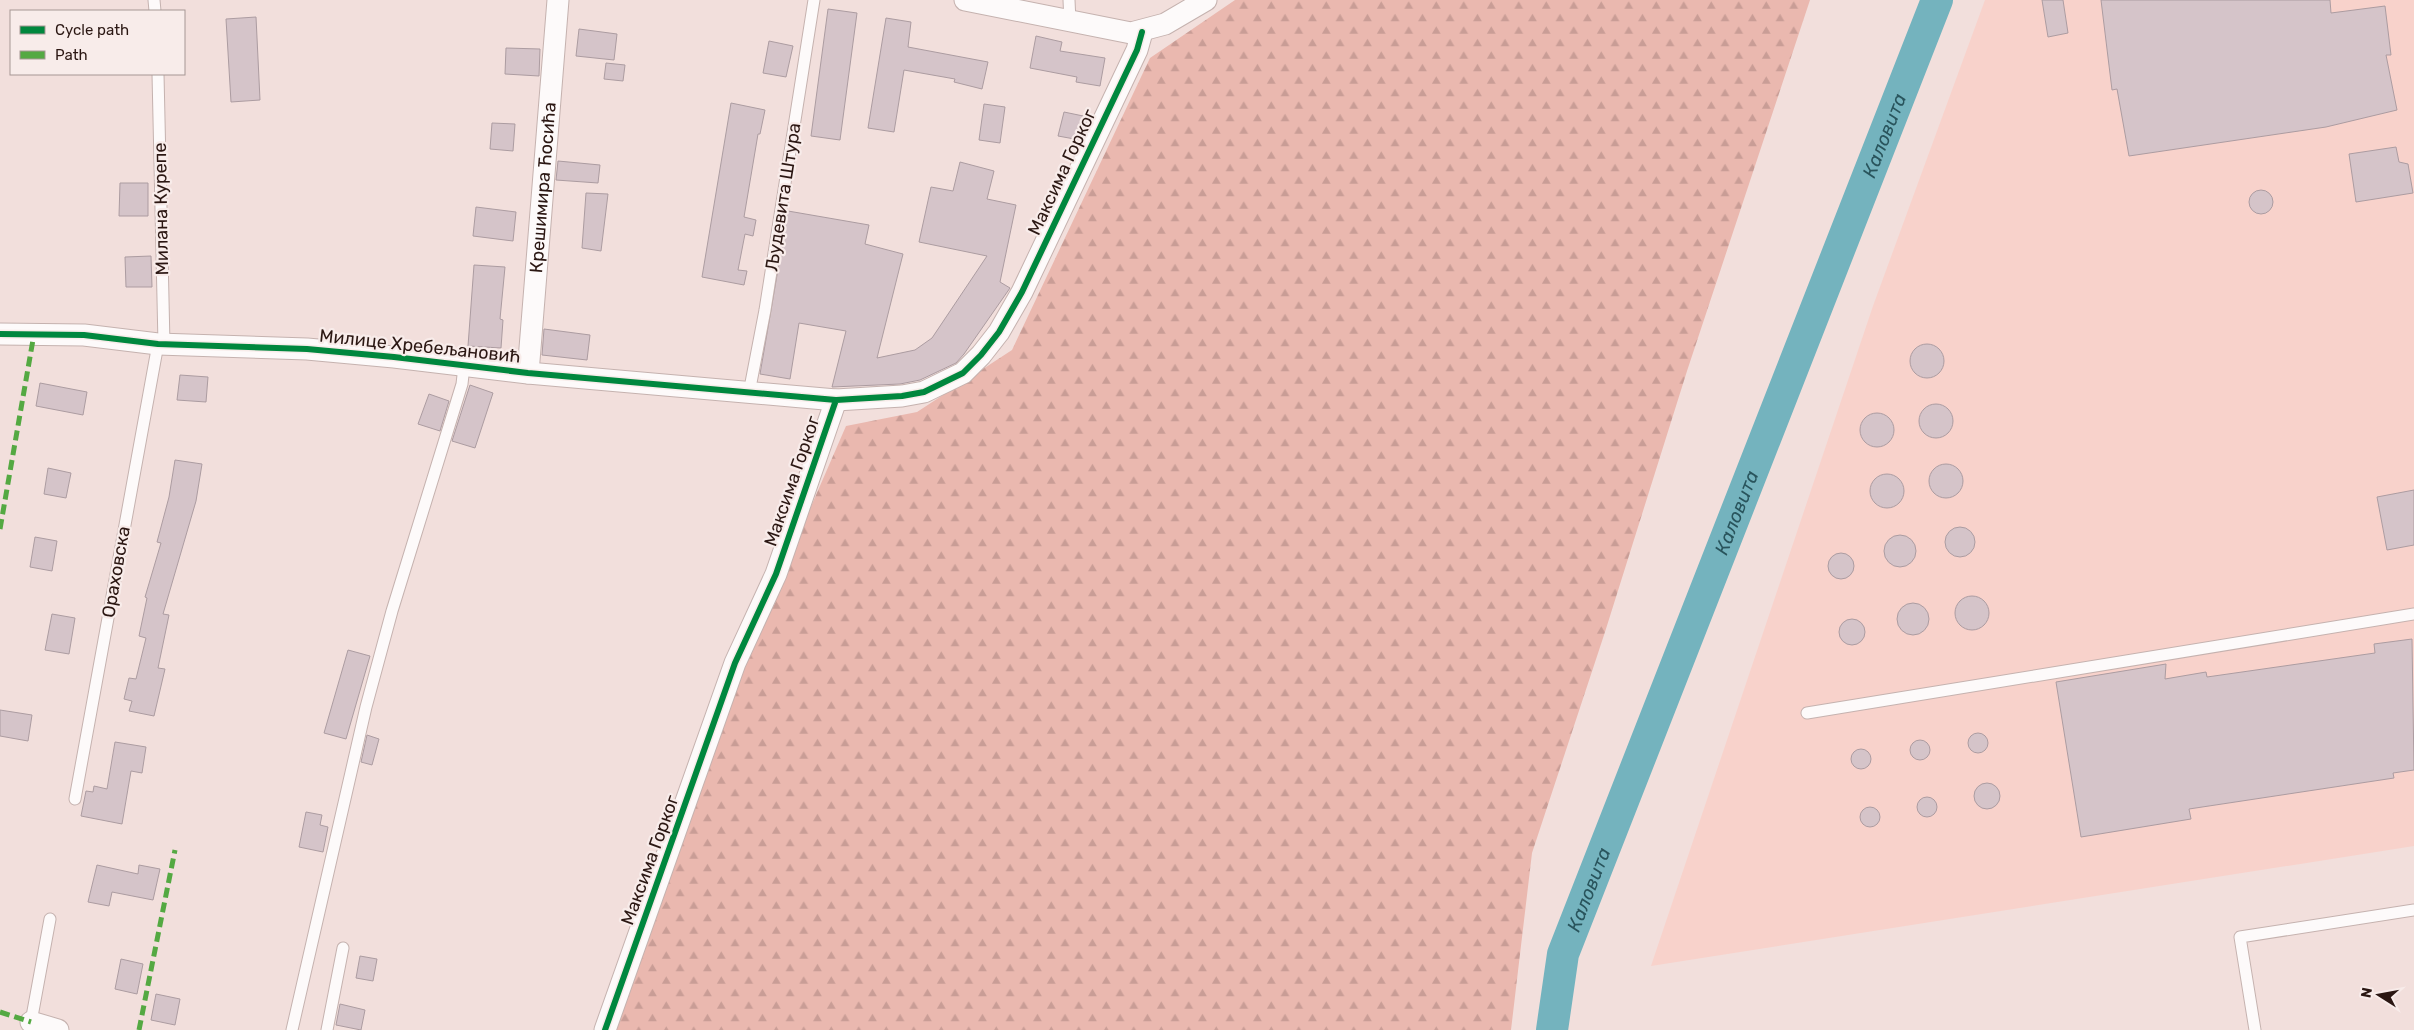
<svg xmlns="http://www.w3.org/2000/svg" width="2414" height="1030" viewBox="0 0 2414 1030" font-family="Rubik,sans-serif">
  <defs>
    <pattern id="forest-firs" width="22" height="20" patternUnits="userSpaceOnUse" patternTransform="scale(1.25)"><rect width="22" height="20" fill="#eab8af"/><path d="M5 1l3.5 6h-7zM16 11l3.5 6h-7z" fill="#c99d96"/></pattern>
  </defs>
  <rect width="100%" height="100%" fill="#f2dfdc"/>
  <!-- built -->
  <path fill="#f8d2cb" d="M1985,0h429v846l-763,120 222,-660z"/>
  <!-- forest -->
  <path fill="url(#forest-firs)" d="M1235,0h575l-123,371 -82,261 -73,221 -21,177h-895l117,-344 113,-260 71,-14 95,-62 138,-292z"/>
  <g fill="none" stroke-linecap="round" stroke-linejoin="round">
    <!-- river -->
    <path stroke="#74b3be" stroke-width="32" id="s1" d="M1552,1030l11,-76 374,-954"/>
  </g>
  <!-- building -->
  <path fill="#d5c4c9" stroke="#ac9ca1" d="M2042,0h21l5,33 -20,4z
    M2101,0h229l1,13 54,-7 6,49h-5l11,55 -71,17 -197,29 -12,-67 -5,1z
    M828,9l29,4 -17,127 -29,-4z
    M256,17l4,83 -29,2 -5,-83z
    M886,18l25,4 -3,25 80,15 -6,27 -28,-7 1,-3 -51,-9 -10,62 -26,-4z
    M579,29l38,5 -3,26 -38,-4z
    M1036,36l26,6 -2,9 45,7 -5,28 -24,-4 1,-5 -47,-9z
    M769,41l24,5 -7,31 -23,-4z
    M506,48l34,1 -1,27 -34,-2z
    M606,63l19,2 -2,16 -19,-2z
    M731,103l34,7 -5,24h-2l-14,83 12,3 -3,16 -8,-2 -7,36 9,1 -3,14 -42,-8z
    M984,104l21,3 -5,36 -21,-3z
    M1064,112l24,5 -8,23 -22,-4z
    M492,123l23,1 -2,27 -23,-2z
    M2396,147l3,15 9,2 5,29 -57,9 -7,-48z
    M558,161l42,4 -2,18 -42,-3z
    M960,162l34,9 -7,28 29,6 -16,77 10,6 -46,66 -8,9 -36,17 -20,4 -68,3 14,-56 -47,-8 -9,56 -30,-5 28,-163 81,14 -4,19 38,10 -26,104 38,-8 17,-12 55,-82 -68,-14 12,-55 22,4z
    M120,183h28v33h-29z
    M2249 202a12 12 0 1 1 24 0a12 12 0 1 1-24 0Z
    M586,193l22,1 -7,57 -19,-3z
    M476,207l40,5 -3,29 -40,-5z
    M151,256l1,31h-26l-1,-30z
    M474,265l31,2 -5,52 3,1 -2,28 -33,-2z
    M544,329l46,6 -3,25 -45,-5z
    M1910 361a17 17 0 1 1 34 0a17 17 0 1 1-34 0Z
    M180,375l28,2 -2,25 -29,-2z
    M40,383l47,9 -4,23 -47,-9z
    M470,385l23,8 -18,55 -23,-7z
    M429,394l20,7 -9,30 -22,-7z
    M1919 421a17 17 0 1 1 34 0a17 17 0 1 1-34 0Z
    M1860 430a17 17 0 1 1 34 0a17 17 0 1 1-34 0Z
    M175,460l27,4 -6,37 -33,113 6,1 -11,53 7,1 -11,47 -25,-5 3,-10 -8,-2 5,-21 7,1 10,-41 -7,-2 8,-38 -2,-1 16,-54 -4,-1 12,-45z
    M1929 481a17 17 0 1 1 34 0a17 17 0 1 1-34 0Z
    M48,468l23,5 -5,25 -22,-4z
    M1870 491a17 17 0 1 1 34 0a17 17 0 1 1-34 0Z
    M2414,490v55l-27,5 -10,-53z
    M1945 542a15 15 0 1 1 30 0a15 15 0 1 1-30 0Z
    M1884 551a16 16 0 1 1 32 0a16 16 0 1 1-32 0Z
    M35,537l22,4 -5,30 -22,-4z
    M1828 566a13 13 0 1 1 26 0a13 13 0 1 1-26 0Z
    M1955 613a17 17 0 1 1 34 0a17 17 0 1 1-34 0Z
    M1897 619a16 16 0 1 1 32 0a16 16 0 1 1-32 0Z
    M52,614l23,4 -6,36 -24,-4z
    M1839 632a13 13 0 1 1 26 0a13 13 0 1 1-26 0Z
    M2412,639l2,131 -21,3 1,5 -205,31 2,10 -110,18 -25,-155 110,-18 -1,15 41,-7 1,5 168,-24 -1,-9z
    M348,650l22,6 -24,83 -22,-6z
    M0,710l32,5 -4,26 -28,-5z
    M1968 743a10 10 0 1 1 20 0a10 10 0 1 1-20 0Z
    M367,735l12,4 -7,26 -11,-3z
    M1910 750a10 10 0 1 1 20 0a10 10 0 1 1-20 0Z
    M115,742l31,5 -4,26 -11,-2 -9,53 -41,-8 5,-25 7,1 1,-6 13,3z
    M1851 759a10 10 0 1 1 20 0a10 10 0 1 1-20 0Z
    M1974 796a13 13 0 1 1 26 0a13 13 0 1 1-26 0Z
    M1917 807a10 10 0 1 1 20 0a10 10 0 1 1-20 0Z
    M1860 817a10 10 0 1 1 20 0a10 10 0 1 1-20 0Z
    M306,812l16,3 -2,10 8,2 -5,25 -24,-5z
    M97,865l41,9 1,-9 21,4 -7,31 -41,-8 -3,14 -21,-4z
    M360,956l17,3 -4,22 -17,-3z
    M121,959l22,5 -6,30 -22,-5z
    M156,994l24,5 -5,26 -24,-5z
    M340,1004l25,6 -4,20 -25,-5z"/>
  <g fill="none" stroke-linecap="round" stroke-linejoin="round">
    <!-- service casing -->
    <g stroke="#c5b2af" stroke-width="13">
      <path id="service" d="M154,0l1,11
        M1069,0l1,22
        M158,74l6,270
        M749,393l16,-83 49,-310
        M1807,713l607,-99
        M75,799l83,-455
        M31,1022l19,-103
        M292,1030l74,-323 26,-96 70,-227 2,-18
        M327,1030l16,-82
        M2255,1030l-15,-93 174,-27"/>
    </g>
    <!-- minor casing -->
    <g stroke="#c5b2af" stroke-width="23">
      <g id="minor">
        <path d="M965,0l166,33 34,-9 41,-24"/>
        <path d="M0,334l84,1 74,9 149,5 87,8 134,16 308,27 66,-4 22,-4 39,-19 18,-18 18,-23 23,-40 115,-242 5,-18"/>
        <path id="s2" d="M528,373l30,-373"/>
        <path d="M31,1022l27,8"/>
        <path d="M605,1030l130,-367 41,-89 60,-174"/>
      </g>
    </g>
    <!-- service -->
    <use href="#service" stroke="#fdfafa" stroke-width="11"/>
    <!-- minor -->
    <use href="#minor" stroke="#fdfafa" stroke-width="21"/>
    <!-- quiet -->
    <path stroke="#54a942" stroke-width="5" stroke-dasharray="10 5" stroke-linecap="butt" d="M0,529l34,-195
      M0,1012l31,10
      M139,1030l36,-180"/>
    <!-- cycleway casing -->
    <g stroke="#f8ecea" stroke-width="9">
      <path id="cycleway" d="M0,334l84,1 74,9 149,5 87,8 134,16 308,27 66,-4 22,-4 39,-19 18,-18 18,-23 23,-40 115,-242 5,-18
        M605,1030l130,-367 41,-89 60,-174"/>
    </g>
    <!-- cycleway -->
    <use href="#cycleway" stroke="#00873e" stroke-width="6"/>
  </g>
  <g text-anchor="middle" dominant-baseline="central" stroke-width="4.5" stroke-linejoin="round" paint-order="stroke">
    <!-- street labels -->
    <g font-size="18" fill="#2b1713" stroke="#f8ecea">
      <text transform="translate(1062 172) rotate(-65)">Максима Горког</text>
      <text stroke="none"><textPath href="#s2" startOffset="186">Крешимира Ћосића</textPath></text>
      <text transform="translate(783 197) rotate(-81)">Људевита Штура</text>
      <text transform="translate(161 209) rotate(-91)">Милана Курепе</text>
      <text transform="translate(420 346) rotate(6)">Милице Хребељановић</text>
      <text transform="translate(792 481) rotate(-71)">Максима Горког</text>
      <text transform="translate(116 572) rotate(-80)">Ораховска</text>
      <text transform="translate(650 860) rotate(-70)">Максима Горког</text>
    </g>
    <!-- water labels -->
    <g font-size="19" font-style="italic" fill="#29545c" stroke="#f8ecea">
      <text stroke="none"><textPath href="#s1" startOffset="956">Каловита</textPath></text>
      <text stroke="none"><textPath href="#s1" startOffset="551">Каловита</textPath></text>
      <text stroke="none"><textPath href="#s1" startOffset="146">Каловита</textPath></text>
    </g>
  </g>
  <!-- legend -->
  <rect x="10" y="10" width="175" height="65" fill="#f8ecea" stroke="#a69794"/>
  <rect x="20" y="26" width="25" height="8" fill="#00873e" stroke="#a69794"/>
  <text x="55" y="35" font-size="15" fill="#2b1713">Cycle path</text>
  <rect x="20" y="51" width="25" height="8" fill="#54a942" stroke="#a69794"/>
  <text x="55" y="60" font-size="15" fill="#2b1713">Path</text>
  <!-- north arrow -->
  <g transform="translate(2379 995) rotate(281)" stroke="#f8ecea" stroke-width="4" paint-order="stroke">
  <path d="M0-4L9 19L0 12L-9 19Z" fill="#2b1713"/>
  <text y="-8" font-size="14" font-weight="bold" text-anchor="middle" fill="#2b1713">N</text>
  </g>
</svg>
